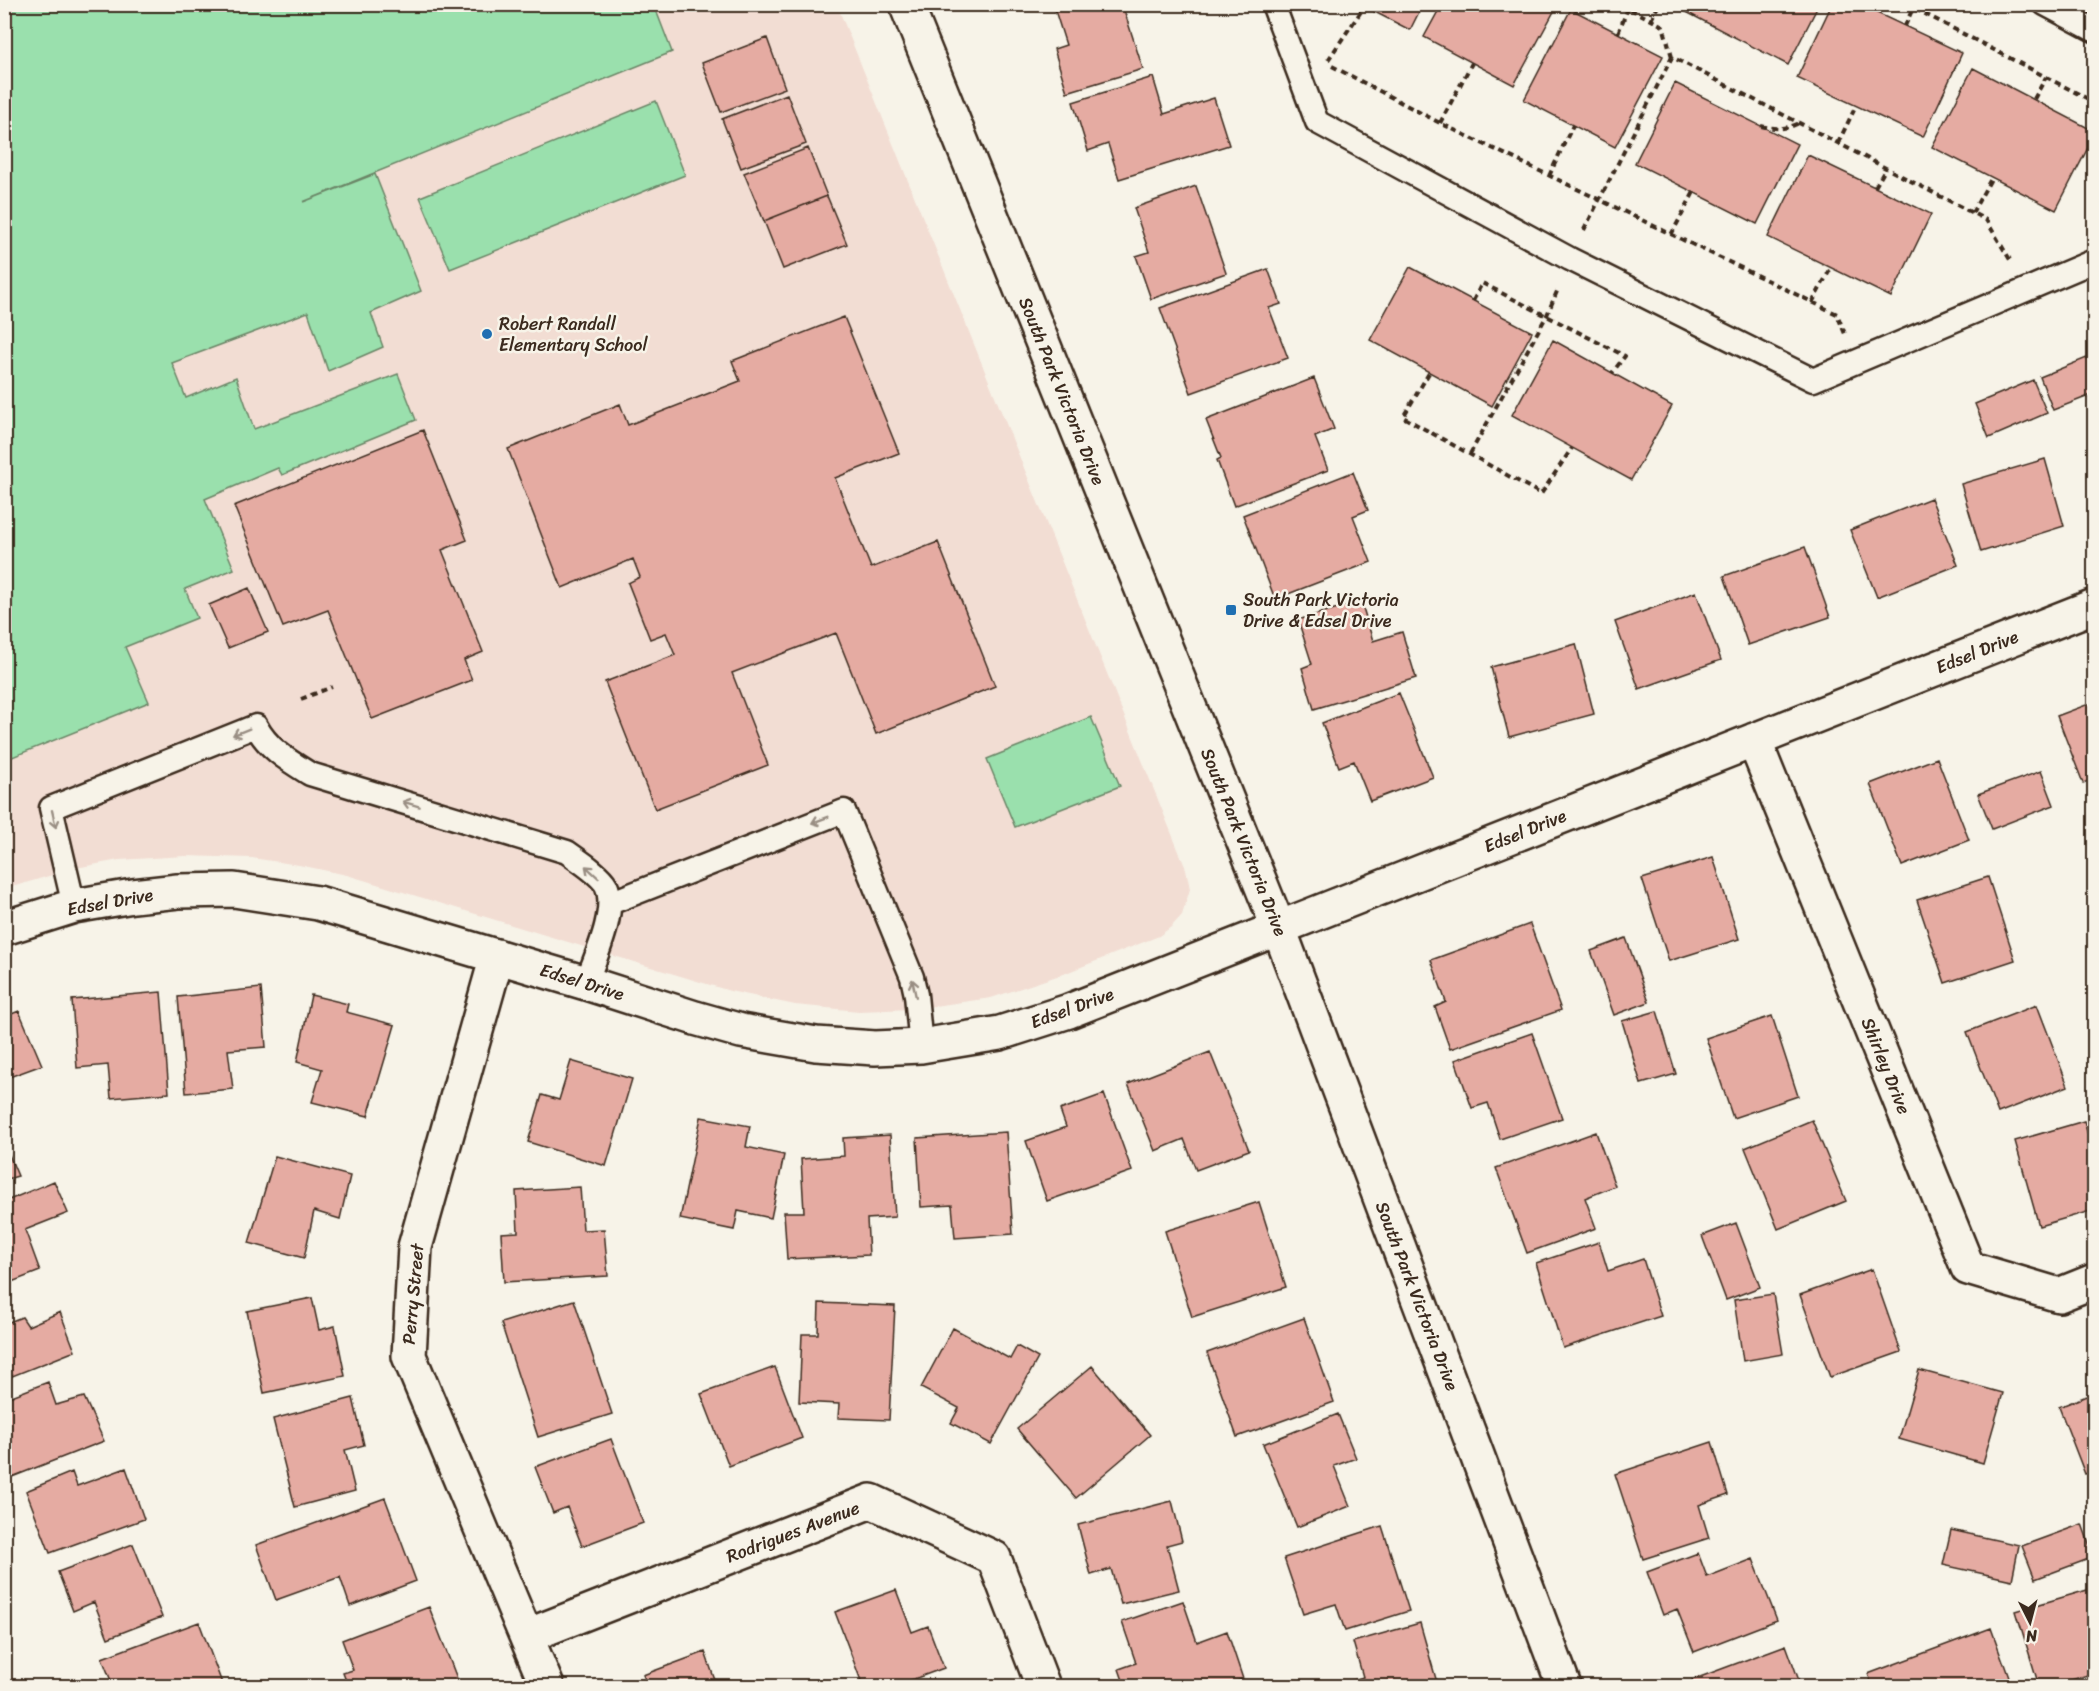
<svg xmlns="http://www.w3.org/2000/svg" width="2099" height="1691" viewBox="0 0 2099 1691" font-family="Sriracha,sans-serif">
  <rect width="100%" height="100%" fill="#f7f3e8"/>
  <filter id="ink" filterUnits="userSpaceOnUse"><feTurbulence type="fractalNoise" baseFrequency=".0167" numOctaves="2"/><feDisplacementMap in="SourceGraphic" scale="12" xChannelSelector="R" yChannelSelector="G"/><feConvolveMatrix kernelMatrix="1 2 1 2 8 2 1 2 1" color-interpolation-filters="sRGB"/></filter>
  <g filter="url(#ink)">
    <!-- built -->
    <path fill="#f2ddd3" d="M4,5h833l349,864 4,20 -8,26 -11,12 -12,9 -93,37 -75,25 -78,11 -54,2 -64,-6 -65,-14 -383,-116 -48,-10 -47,-7 -67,-2 -66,4 -43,8 -71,21z"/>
    <!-- green -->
    <path fill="#9ae0ad" stroke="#6a8566" stroke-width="1.5" d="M5,4l649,1 18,47 -369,150 72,-28 46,117 -50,22 12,34 -55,24 -20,-59 -136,51 14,35 50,-21 18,52 144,-55 18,46 -134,55 -4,-7 -73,31 29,70 -49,20 12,29 -72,29 24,55 -144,58z
      M656,101l29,74 -235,94 -30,-72z
      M1091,717l29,69 -105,41 -28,-68z"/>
    <!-- building -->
    <path fill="#e5aba2" stroke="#3b2a1e" stroke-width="1.5" d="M1053,4h69l21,65 -76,23 -13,-43 12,-4z
      M1359,4h64l-13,26z
      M1442,4h116l-44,81 -90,-48z
      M1671,4h148l-31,61z
      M1832,4h26l104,49 -39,84 -126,-59z
      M1571,9l92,47 -48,91 -91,-47z
      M767,38l18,50 -64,24 -19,-49z
      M1973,68l121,63v5l-38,74 -124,-63z
      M1153,77l11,37 50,-16 15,47 -110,34 -11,-35 -20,7 -15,-49z
      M1675,83l122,61 -40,80 -122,-61z
      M787,94l19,50 -65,24 -19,-49z
      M808,148l19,48 -63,25 -20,-48z
      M1808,155l123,59 -40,83 -123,-60z
      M1196,186l30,87 -75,26 -15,-43 13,-4 -15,-44z
      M827,196l20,48 -64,25 -19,-48z
      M1410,267l122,65 -40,74 -122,-66z
      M1268,269l13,35 -12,4 19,50 -97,35 -31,-85z
      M844,317l55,136 -64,25 36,90 67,-26 57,144 -119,48 -40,-101 -104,40 36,92 -113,44 -50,-127 70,-27 -9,-22 -16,6 -22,-56 12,-6 -7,-18 -71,29 -54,-139 112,-45 8,21 112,-44 -8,-20z
      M1553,340l119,66 -41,74 -119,-65z
      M2094,355v39l-41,16 -13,-33z
      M1314,378l20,51 -19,8 13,33 -94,36 -17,-46 4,-2 -15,-38z
      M2033,380l14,33 -58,25 -14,-34z
      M423,430l44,110 -25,10 41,102 -19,8 8,20 -100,39 -44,-109 -45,17 -49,-121z
      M2094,431v18l-4,-17z
      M2045,459l19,67 -83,26 -20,-68z
      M1353,472l15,38 -15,6 18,46 -96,37 -32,-84z
      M1931,498l27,67 -81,32 -27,-67z
      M1805,547l25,70 -82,28 -24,-69z
      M249,588l19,44 -40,16 -19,-43z
      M1696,592l25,68 -82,29 -24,-67z
      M1361,601l12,40 29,-9 14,46 -102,31 -12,-41 10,-4 -14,-44z
      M1576,644l18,70 -85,23 -18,-70z
      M1399,693l34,84 -63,24 -16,-40 -15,6 -17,-44z
      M2094,702v77l-11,4 -26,-67z
      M1937,758l32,82 -67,26 -32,-82z
      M2041,771l13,34 -62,24 -14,-35z
      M1713,857l26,82 -70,22 -27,-82z
      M1988,877l27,83 -70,23 -28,-83z
      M1530,924l31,86 -111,39 -15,-42 11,-5 -15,-42z
      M1626,938l23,64 -35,13 -23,-64z
      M261,988l5,59 -38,3 5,39 -47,4 -8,-96z
      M161,992l8,101 -58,5 -3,-33 -31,3 -5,-68z
      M311,995l37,9 -2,8 49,13 -27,91 -56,-14 10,-33 -25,-7z
      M2037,1005l31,81 -70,27 -31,-81z
      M19,1011l23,54 -38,14v-62z
      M1657,1011l19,63 -35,10 -19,-63z
      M1772,1016l26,80 -65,22 -27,-80z
      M1532,1033l30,85 -62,21 -12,-36 -16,5 -17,-48z
      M1210,1052l39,98 -53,20 -12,-31 -29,12 -27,-67z
      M571,1061l61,18 -26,87 -78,-24 14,-47 17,5z
      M1104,1094l28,77 -85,30 -21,-60 40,-14 -6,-17z
      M701,1117l49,9 -4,21 38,8 -13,63 -33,-7 -4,19 -54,-11z
      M1812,1120l34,81 -68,28 -33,-81z
      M2084,1121l10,35v54l-55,16 -24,-85z
      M1006,1132l7,102 -58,4 -3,-33 -31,2 -4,-69z
      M1596,1132l19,54 -30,12 11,30 -69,25 -31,-85z
      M890,1135l5,82 -28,2 2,36 -82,4 -3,-47h20l-3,-53 43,-3 -1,-18z
      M4,1143l14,33 -14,4z
      M275,1156l75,20 -10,43 -26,-8 -10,47 -55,-15z
      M54,1181l14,32 -43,17 15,41 -36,14v-83z
      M580,1187l3,43 21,-1 4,47 -104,6 -3,-49 17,-1 -2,-41z
      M1259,1202l27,85 -94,30 -27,-86z
      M1736,1223l24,64 -34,13 -24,-64z
      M1599,1242l9,29 35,-12 18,57 -98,32 -27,-85z
      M1872,1269l29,83 -71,25 -30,-82z
      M1773,1294l10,60 -40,7 -9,-61z
      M312,1298l7,32 16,-4 10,50 -81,17 -17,-82z
      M574,1300l38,114 -74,23 -37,-114z
      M819,1303l76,3 -6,114 -51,-2 1,-14 -40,-2 3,-68h16z
      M60,1312l15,39 -70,28 -1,-55 18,-7 6,9z
      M1304,1318l30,84 -97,35 -30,-84z
      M953,1328l57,31 7,-13 21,12 -47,86 -40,-21 8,-15 -38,-20z
      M1092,1366l58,69 -74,63 -59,-69z
      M775,1367l27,71 -73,28 -28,-72z
      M1919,1370l84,23 -20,70 -84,-24z
      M48,1382l8,23 28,-8 20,44 -92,36 -8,-17v-61z
      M2094,1393v78l-9,3 -26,-67z
      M353,1398l11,47 -19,5 10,41 -60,16 -22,-88z
      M1338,1414l18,44 -22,8 16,40 -53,21 -34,-83z
      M611,1439l32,84 -61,23 -15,-39 -14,6 -18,-46z
      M1712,1442l16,53 -29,10 10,33 -66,21 -28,-85z
      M126,1468l18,51 -94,34 -24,-62 46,-19 5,14z
      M385,1498l31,83 -66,25 -10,-29 -64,23 -20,-55z
      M1172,1501l10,40 -15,4 12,45 -58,14 -10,-35 -20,6 -13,-50z
      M2082,1524l12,33 -59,22 -13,-33z
      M1382,1526l27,85 -64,20 -9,-27 -33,10 -19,-56z
      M1951,1530l68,15 -7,35 -69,-15z
      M133,1544l29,73 -54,21 -14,-36 -21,9 -15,-39z
      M1698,1553l9,24 46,-18 24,61 -83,32 -17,-43 -14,6 -16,-43z
      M2094,1588v85l-42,13h-13l-23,-75z
      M896,1590l16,42 16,-6 16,42 -49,18h-32l-28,-74z
      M1183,1601l14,41 30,-11 16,48 -23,7h-95l-6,-17 17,-6 -14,-41z
      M429,1607l31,79h-112l-5,-13 10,-3 -11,-30z
      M199,1622l24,64h-110l-11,-28z
      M1420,1623l18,63h-104l29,-9 -10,-35z
      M1991,1628l21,58h-139l-5,-12z
      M1786,1645l15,41h-107l-2,-6z
      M705,1652l12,34h-69l-5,-11z"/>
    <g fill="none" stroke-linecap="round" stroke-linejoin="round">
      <!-- service casing -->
      <g stroke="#3b2a1e" stroke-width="27">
        <path id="service" d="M1273,4l44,118 253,137 243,121 281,-119
          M2045,4l49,26
          M610,903l234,-92 68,166 4,18 5,51
          M74,906l-23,-98 205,-82c12,23 33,35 54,48l257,78c11,8 33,22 39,33 12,25 -11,73 -20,98"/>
      </g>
      <!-- minor casing -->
      <g stroke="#3b2a1e" stroke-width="38">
        <path id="minor" d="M1754,740l214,528 91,27 35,-14
          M4,928l70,-22 59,-10 45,-5 56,-1 84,13 268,80 109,35 46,13 75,13 59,4 46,-2 79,-13 69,-22 1025,-405
          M497,956l-82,291 -6,109 138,330
          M527,1636l344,-135 123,57 49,128"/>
      </g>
      <!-- secondary casing -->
      <g stroke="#3b2a1e" stroke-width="38">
        <path id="secondary" d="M906,4l373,925 285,757"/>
      </g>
      <!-- path -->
      <path stroke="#3b2a1e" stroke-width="4" stroke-dasharray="6 4.5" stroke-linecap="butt" d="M1621,4l42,22 9,31
        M1906,4l188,98
        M1651,20l8,-16
        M1905,26l8,-18
        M1618,33l10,-25
        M1328,60l36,-53
        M1332,66l108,57 397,191 8,20
        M2034,99l12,-22
        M1440,123l32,-60
        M1761,126c14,3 24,4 38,-3
        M1838,143l18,-37
        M1549,176l24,-51
        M1875,187l11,-19
        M1972,213l20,-36
        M1584,230l88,-173 314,163 26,43
        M1671,235l23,-43
        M1473,301l9,-18 143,73 -13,17
        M1812,303l19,-35
        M1429,373l-26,44 138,77 31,-46
        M1470,454l77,-139 11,-26
        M301,699l31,-12"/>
      <!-- service -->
      <use href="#service" stroke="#f7f3e8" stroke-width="22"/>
      <!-- minor -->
      <use href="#minor" stroke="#f7f3e8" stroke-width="33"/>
      <!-- secondary -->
      <use href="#secondary" stroke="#f7f3e8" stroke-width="33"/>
    </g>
    <!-- one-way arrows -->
    <defs><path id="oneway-shaft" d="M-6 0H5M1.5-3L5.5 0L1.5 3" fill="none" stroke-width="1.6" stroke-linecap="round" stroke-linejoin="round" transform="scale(1.5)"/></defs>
    <g stroke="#998e83">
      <use href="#oneway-shaft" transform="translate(241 732) rotate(158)"/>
      <use href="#oneway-shaft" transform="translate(411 804) rotate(-163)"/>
      <use href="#oneway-shaft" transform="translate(54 819) rotate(77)"/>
      <use href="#oneway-shaft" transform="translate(820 820) rotate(159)"/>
      <use href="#oneway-shaft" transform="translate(592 872) rotate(-138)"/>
      <use href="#oneway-shaft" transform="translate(914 988) rotate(-102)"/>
    </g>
  </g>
  <!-- markers -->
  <g fill="#1f6fb2" stroke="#f7f3e8" stroke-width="2">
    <circle cx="487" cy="334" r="6"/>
    <rect x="1225" y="604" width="12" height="12" rx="3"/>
  </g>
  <g text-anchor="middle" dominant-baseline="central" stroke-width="5" stroke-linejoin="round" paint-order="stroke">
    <!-- poi labels -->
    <g font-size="18" fill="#3b2a1e" stroke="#f7f3e8" text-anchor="start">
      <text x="499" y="324">Robert Randall<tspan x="499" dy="21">Elementary School</tspan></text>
      <text x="1243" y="600">South Park Victoria<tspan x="1243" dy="21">Drive &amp; Edsel Drive</tspan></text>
    </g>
    <!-- street labels -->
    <g font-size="18" fill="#3b2a1e" stroke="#f7f3e8">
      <text transform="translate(1062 391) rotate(68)">South Park Victoria Drive</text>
      <text transform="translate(1977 652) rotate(-22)">Edsel Drive</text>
      <text transform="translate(1525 831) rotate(-22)">Edsel Drive</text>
      <text transform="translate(1244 842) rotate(68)">South Park Victoria Drive</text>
      <text transform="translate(110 902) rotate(-10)">Edsel Drive</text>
      <text transform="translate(582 982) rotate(17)">Edsel Drive</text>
      <text transform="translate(1072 1008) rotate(-20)">Edsel Drive</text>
      <text transform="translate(1886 1066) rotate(68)">Shirley Drive</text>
      <text transform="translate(413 1294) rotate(-85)">Perry Street</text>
      <text transform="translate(1417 1296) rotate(69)">South Park Victoria Drive</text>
      <text transform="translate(793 1532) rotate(-21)">Rodrigues Avenue</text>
    </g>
  </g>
  <!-- margin -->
  <rect width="2099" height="1691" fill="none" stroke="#f7f3e8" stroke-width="24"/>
  <rect x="12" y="12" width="2075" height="1667" fill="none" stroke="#3b2a1e" stroke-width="2" filter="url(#ink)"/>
  <!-- north arrow -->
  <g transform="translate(2030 1622) rotate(174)" stroke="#f7f3e8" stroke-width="4.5" paint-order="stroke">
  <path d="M0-4.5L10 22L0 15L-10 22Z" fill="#3b2a1e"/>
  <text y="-9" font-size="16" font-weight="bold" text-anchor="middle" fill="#3b2a1e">N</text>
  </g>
</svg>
